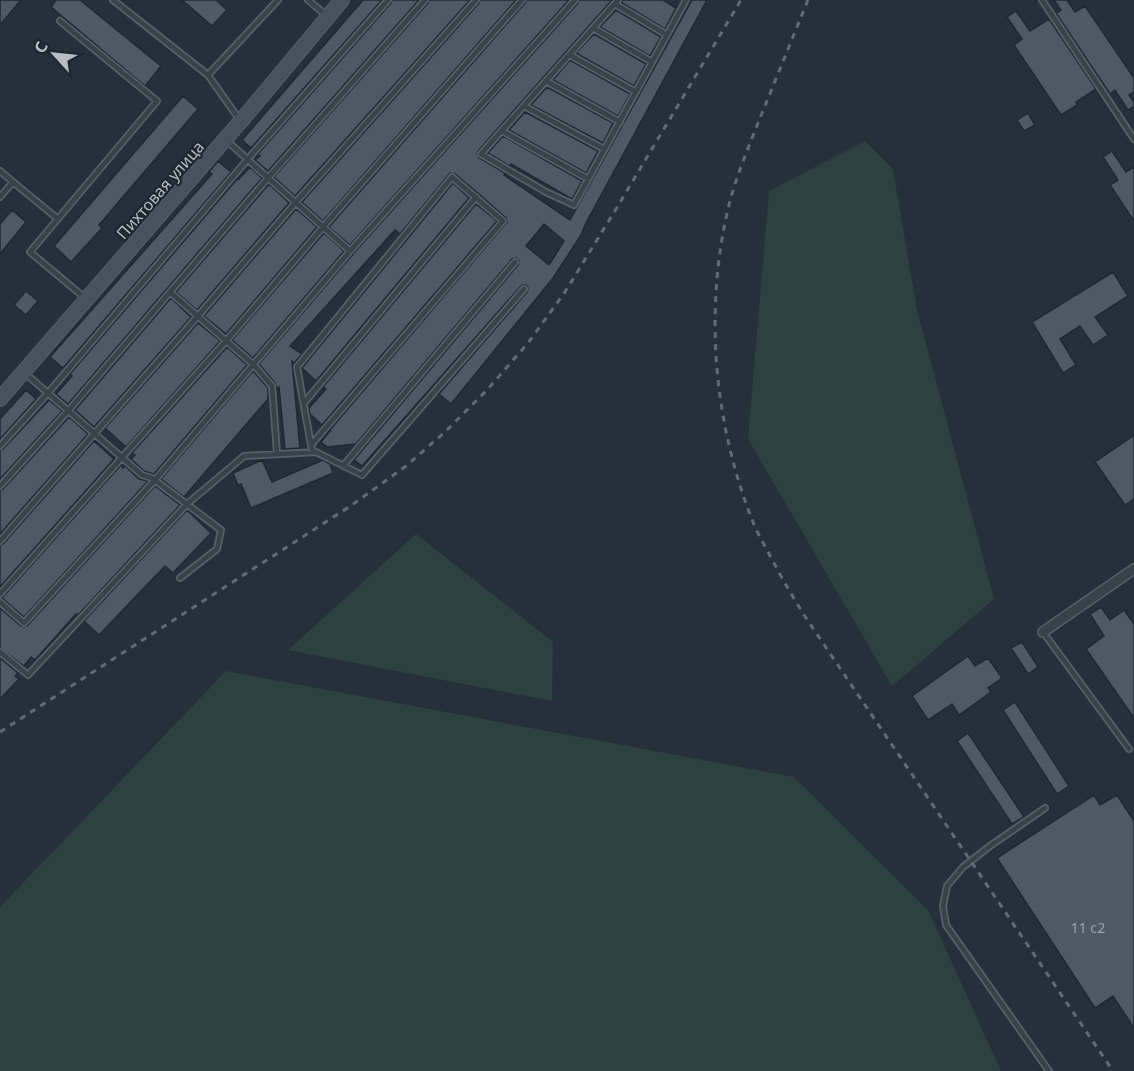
<svg xmlns="http://www.w3.org/2000/svg" width="1134" height="1071" viewBox="0 0 1134 1071" font-family="'Noto Sans',sans-serif">
  <rect width="100%" height="100%" fill="#26303a"/>
  <!-- green -->
  <path fill="#2e4141" d="M865,141l28,28 24,141 77,289 -102,87 -144,-247 21,-248z
    M416,534l137,108 -1,59 -264,-51z
    M226,671l568,106 134,133 73,161h-1001v-164z"/>
  <!-- building -->
  <path fill="#4f5965" stroke="#202832" stroke-width="1.5" fill-rule="evenodd" d="M0,0h21l-21,25z
    M56,0h24l81,66 -16,20 -94,-79z
    M182,0h34l11,10 -15,16z
    M363,0h19l-131,148 -9,-8z
    M392,0h27l-151,171 -13,-11 5,-4 -2,-2 133,-151z
    M429,0h41l-175,196 -21,-19 154,-174z
    M480,0h36l-193,221 -21,-19 177,-199z
    M526,0h43l-219,245 -21,-18 196,-224z
    M579,0h33l-134,151 -1,3 2,4 26,15 -1,2 66,45 122,-220h15l-121,223 -5,12 -28,43 -102,126 -12,-10 88,-102 1,-4 -2,-3h-3l-2,1 -159,180 -8,-6 164,-195 1,-4 -3,-3 -4,1 -156,185 -29,3 -6,-5 9,-11h-1l178,-209 -1,-4 -27,-24 -24,-20 -5,-1 -50,61 -5,-4 -105,116 12,8 -8,9 -2,-2 8,87 -15,1 -6,-62 -2,2 -2,-6 -16,-19 94,-110 225,-251zM544,224l20,17 -15,24 -23,-19z
    M622,0h41l13,8 -11,21 -43,-26z
    M1054,0h13l8,12 10,-6 49,72v14l-5,3 5,7v4l-6,4 -13,-20 -5,4 -54,-81 5,-3z
    M616,10l45,27 -11,19 -50,-29z
    M1016,11l14,20 19,-12 47,70 -20,13 1,3 -16,10 -47,-70 8,-6 -15,-22z
    M594,34l52,30 -12,22 -58,-33z
    M570,60l60,34 -12,22 -65,-36z
    M547,87l66,36 -10,20 -72,-38z
    M183,96l15,13 -99,116 3,3 -31,34 -17,-16z
    M525,112l73,39 -12,22 -77,-43z
    M1028,113l7,12 -11,6 -7,-11z
    M503,136l79,45 -10,18 -61,-35 -1,2 -22,-13z
    M1112,151l14,21 8,-5v54l-24,-36 8,-5 -15,-23z
    M218,161l13,11 -168,196 -13,-11 162,-183 -3,-2z
    M250,167l12,11 -194,226 -12,-10 16,-18 -2,-2 168,-196 1,1z
    M453,183l16,15 -153,183 -14,-13z
    M269,184l20,19 -92,107 -21,-18z
    M476,204l21,17 -175,204 -12,-11 -1,-6 17,-19 -3,-2z
    M296,209l21,18 -91,107 -22,-18z
    M12,210l14,12 -26,32v-30z
    M324,233l20,18 -91,107 -21,-18z
    M1113,272l15,24 -33,21 13,18 -15,10 -13,-19 -20,13 16,26 -13,8 -31,-51z
    M26,291l12,10 -12,14 -12,-10z
    M171,298l20,19 -97,110 -19,-17z
    M198,323l22,18 -94,106 -21,-19z
    M227,347l20,18 -93,109 -10,-3 -13,-12 4,-4 -3,-2z
    M253,371l15,17v11l-84,98 -23,-18z
    M26,390l10,9 -36,40v-20z
    M49,400l13,11 -62,68v-29l3,-1z
    M69,417l19,17 -88,100v-44l3,-1z
    M1134,435v64l-9,6 -30,-43z
    M94,441l20,18 -114,128v-42l3,-1z
    M262,460l10,22 51,-22 7,4 3,9 -82,35 -10,-24 -3,1 -5,-12z
    M121,465l2,3 2,-2 14,13 9,2 -124,136 -22,-19z
    M155,486l25,19 -102,110 -2,-1 -41,46 -4,-3 -7,9 -24,-18v-40l21,18 3,1 3,-1z
    M187,510l24,23 -38,40 -8,-7 -66,69 -15,-14z
    M1101,607l9,13 14,-10 10,14v94l-48,-69 18,-13 -14,-22z
    M1022,642l16,25 -10,7 -17,-26z
    M968,656l7,10 13,-8 14,20 -14,10 3,4 -32,23 -7,-11 -24,16 -16,-24z
    M0,658l18,15 -3,3 4,3 -19,20z
    M1015,702l54,84 -12,8 -54,-84z
    M968,733l56,84 -12,7 -55,-83z
    M1094,795l6,10 17,-10 17,26v207l-21,-32 -18,12 -98,-150z"/>
  <g fill="none" stroke-linecap="round" stroke-linejoin="round">
    <!-- lane casing -->
    <g stroke="#575f69" stroke-width="8">
      <path id="lane" d="M113,0l95,75 31,44
        M308,0l18,15
        M618,0l-137,154 65,38 28,13 112,-205
        M1042,0l92,139
        M615,4l52,31
        M60,21l97,80 -127,151 55,46
        M593,28l59,34
        M570,55l66,37
        M208,75l70,-75
        M546,81l74,41
        M524,106l80,43
        M502,131l86,48
        M227,141l123,110
        M0,171l13,11
        M0,197l13,-15 45,37
        M170,292l84,73 18,21 5,68
        M26,374l116,101 10,3 69,52 -4,19 -37,29
        M304,403l172,-206
        M311,445l192,-224 -51,-44 -155,190 14,78 2,7
        M0,446l48,-53 199,-233 141,-160
        M343,466l172,-204
        M0,486l68,-75 200,-233 157,-178
        M0,541l198,-225 98,-114 180,-202
        M0,594l226,-253 97,-114 199,-227
        M0,602l24,21 131,-143 195,-229 225,-251
        M1043,632l86,117
        M0,652l28,23 159,-171 57,-48 72,-4 46,23 162,-186
        M1045,808l-55,38 -27,21 -16,19 -4,20 3,19 103,146"/>
    </g>
    <!-- street casing -->
    <g stroke="#575f69" stroke-width="12">
      <path id="street" d="M1043,632l91,-63"/>
    </g>
    <!-- secondary casing -->
    <g stroke="#575f69" stroke-width="16">
      <path id="secondary" d="M0,399l241,-278 101,-121"/>
    </g>
    <!-- lane -->
    <use href="#lane" stroke="#39414b" stroke-width="4.5"/>
    <!-- street -->
    <use href="#street" stroke="#39414b" stroke-width="9"/>
    <!-- secondary -->
    <use href="#secondary" stroke="#48515d" stroke-width="14"/>
    <!-- rail -->
    <path stroke="#616b76" stroke-width="3" stroke-dasharray="6 6" stroke-linecap="butt" d="M808,0c-16,39 -32,79 -48,118 -11,28 -25,61 -32,91 -24,103 -14,215 25,313 4,10 9,19 14,28 12,23 25,46 39,68l307,453
      M0,732l352,-227 54,-39 39,-34 42,-42 41,-47 37,-51 48,-78 128,-214"/>
  </g>
  <g text-anchor="middle" dominant-baseline="central" stroke-width="4.5" stroke-linejoin="round" paint-order="stroke">
    <!-- number labels -->
    <g font-size="14" fill="#9ca3ae">
      <text x="1088" y="927">11 с2</text>
    </g>
    <!-- street labels -->
    <g font-size="16" fill="#b5bcc6" stroke="#1e2630">
      <text transform="translate(160 190) rotate(-49)">Пихтовая улица</text>
    </g>
  </g>
  <!-- north arrow -->
  <g transform="translate(54 54) rotate(297)" stroke="#1e2630" stroke-width="4.5" paint-order="stroke">
  <path d="M0-4.5L10 22L0 15L-10 22Z" fill="#b5bcc6"/>
  <text y="-9" font-size="16" font-weight="bold" text-anchor="middle" fill="#b5bcc6">С</text>
  </g>
</svg>
